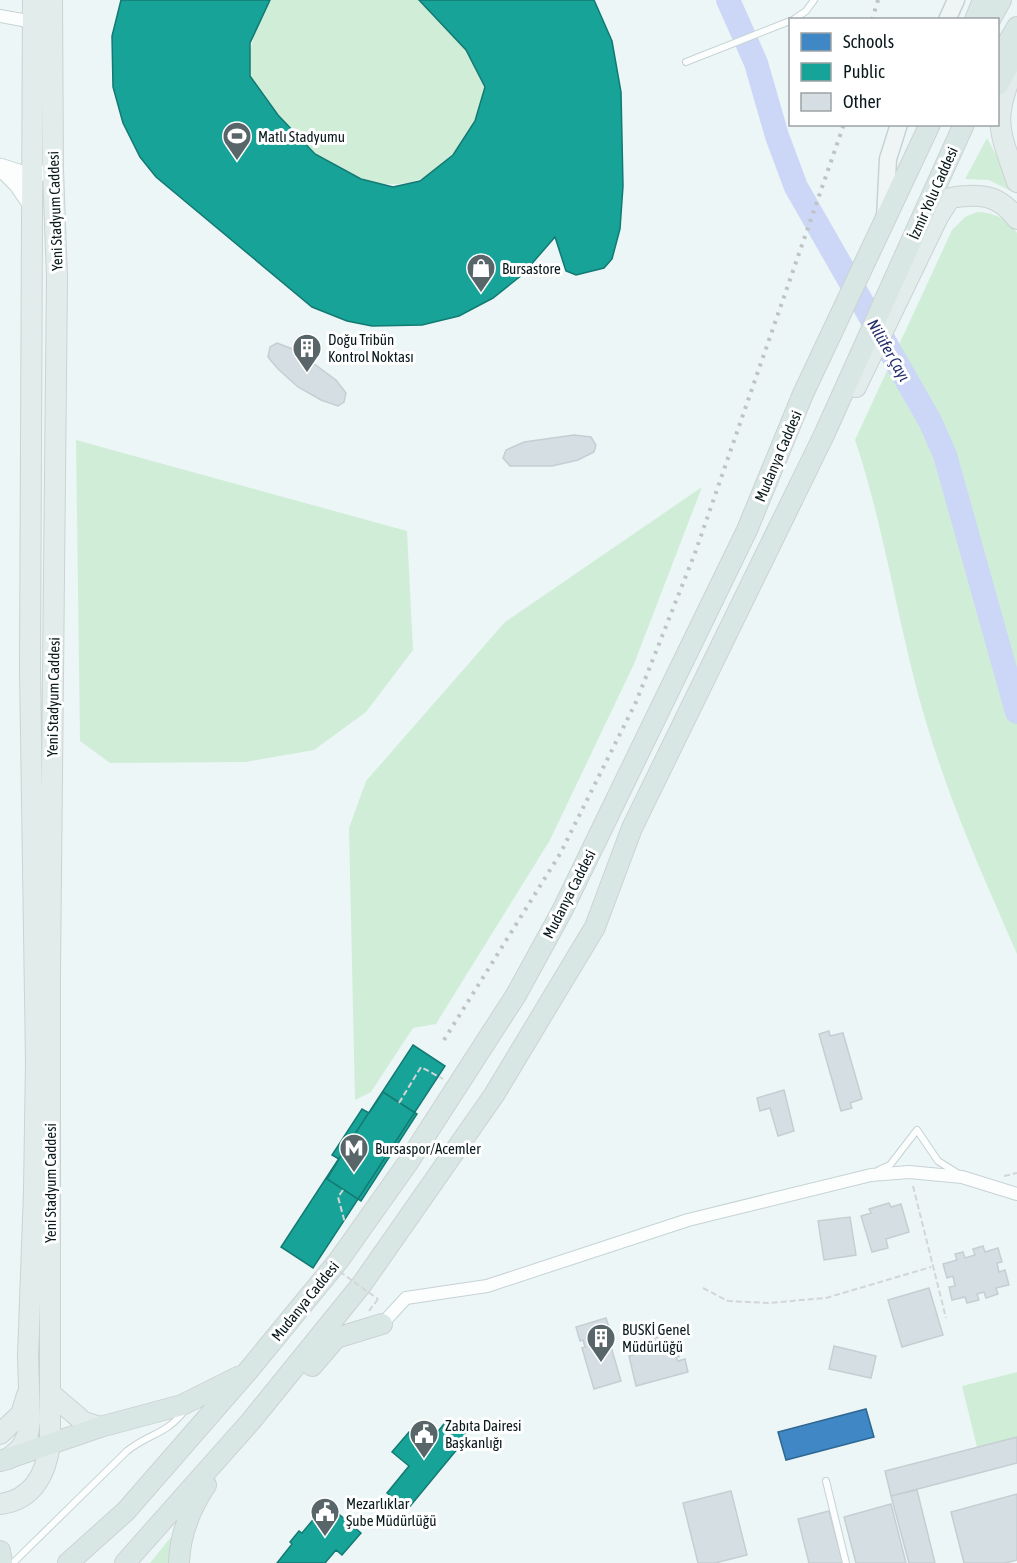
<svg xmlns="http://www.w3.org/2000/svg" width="1017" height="1563" viewBox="0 0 1017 1563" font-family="'Asap Condensed',sans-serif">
  <rect width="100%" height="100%" fill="#ecf6f7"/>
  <!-- green -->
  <path fill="#d0eed7" d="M270,0h149l47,50 19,37c-3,11 -5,25 -10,35 -38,74 -94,78 -159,33 -10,-8 -19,-21 -28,-30 -9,-10 -37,-40 -38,-51 -4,-28 9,-49 20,-74z
    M987,138l30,56 -28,-14 -24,-1z
    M977,212c15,0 33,7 40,21v721c-34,-78 -67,-151 -91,-232 -28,-93 -40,-190 -71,-282l97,-210 13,-13z
    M76,440l331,91 6,119 -47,62 -52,38 -68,12 -136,1 -30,-22z
    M702,487l-68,177 -84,176 -114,184 -23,4 -42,64 -16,8 -6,-272 17,-47 139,-159z
    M1017,1372v65l-40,10 -15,-61z
    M171,1537v26h-21z"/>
  <!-- schools -->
  <path fill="#3f88c5" stroke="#2f6792" stroke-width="1.5" d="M866,1409l8,28 -88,23 -8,-28z"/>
  <!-- public -->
  <path fill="#17a398" stroke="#137a73" stroke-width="1.5" d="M121,0h149l-20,43v33l28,39 37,39 46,25 32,8 27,-6 33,-26 22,-34 10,-34 -19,-37 -47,-50h175l18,41 9,51 2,94 -3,43 -8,30 -8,9 -28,7 -10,-4 -11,-34 -33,38 -29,23 -34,18 -37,9 -50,1 -25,-5 -35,-14 -156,-130 -16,-20 -17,-34 -10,-36 -1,-51z
    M413,1045l32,21 -132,202 -32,-21z
    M383,1092l34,22 -56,87 -34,-22 12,-20 -7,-4 30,-46 7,4z
    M448,1419l20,17 -61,74 -20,-17 22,-27 -17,-14 17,-20 17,14z
    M327,1504l34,29 -19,22 -6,-5 -11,13h-48l15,-19 -2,-2 9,-11 3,2 15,-18 -2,-1z"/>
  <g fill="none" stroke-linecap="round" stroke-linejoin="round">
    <!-- river -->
    <path stroke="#ccd7f7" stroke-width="24" d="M728,0l28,63 21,73 19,51 134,234 15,34 72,257"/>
  </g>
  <!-- building -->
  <path fill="#d4dee3" stroke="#c5cfd3" stroke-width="1.5" d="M277,343l18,7 41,30 10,13 -2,9 -6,4 -17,-6 -23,-13 -20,-18 -10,-12 2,-10z
    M574,435l17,2 5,8 -2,7 -16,8 -26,6h-42l-7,-8 3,-8 18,-8z
    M829,1031l1,5 13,-3 19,66 -12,4 2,5 -11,3 -22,-77z
    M784,1090l10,41 -16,5 -8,-28 -10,3 -3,-13z
    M889,1203l2,4 10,-3 8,28 -23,7 2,9 -16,4 -11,-36 10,-3 -2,-4z
    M850,1217l6,38 -32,5 -6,-39z
    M983,1246l2,6 13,-4 4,14 -5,1 2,9 6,-2 4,15 -13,3 2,6 -12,4 -2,-6 -7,2 2,6 -12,3 -2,-6 -13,3 -3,-13 6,-1 -2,-10 -6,2 -4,-14 14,-4 -2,-6 8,-2 2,6 10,-3 -2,-6z
    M929,1288l14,47 -41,12 -14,-47z
    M606,1318l7,21 -4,1 12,41 -27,8 -12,-41 3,-1 -2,-7 -3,1 -4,-14z
    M673,1333l6,24h-3l2,4 7,-2 3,13 -52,14 -7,-30 4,-1 -3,-11z
    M834,1346l42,10 -5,22 -42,-9z
    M1017,1437v26l-126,33 -6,-25z
    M917,1490l18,73h-26l-18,-67z
    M731,1491l16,64 -32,8h-17l-15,-60z
    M1017,1494v66l-12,3h-41l-13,-51z
    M891,1504l15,59h-50l-12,-46z
    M829,1511l14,52h-34l-11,-44z"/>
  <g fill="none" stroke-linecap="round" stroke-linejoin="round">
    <!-- service casing -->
    <g stroke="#c6d2d4" stroke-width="8">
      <path id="service" d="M793,20l13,-9 8,-11
        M686,62l104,-41
        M879,1170l11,-5 27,-35 21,31 19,12
        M826,1481l20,82
        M13,1563l114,-112c24,-19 38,-15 59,-42"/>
    </g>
    <!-- minor casing -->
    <g stroke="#c6d2d4" stroke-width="14">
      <path id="minor" d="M0,16l33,6
        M382,1324l24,-26 81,-12 201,-66 183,-45 38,-3 53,5 55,17"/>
    </g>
    <!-- tertiary casing -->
    <g stroke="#c6d2d4" stroke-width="17">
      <path id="tertiary" d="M0,166l31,10 11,-3
        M0,168l17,17 15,22"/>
    </g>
    <!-- secondary casing -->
    <g stroke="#c6d2d4" stroke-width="19">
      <path id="secondary" d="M947,20l9,-20
        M885,218l3,-59 11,-35"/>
    </g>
    <!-- primary casing -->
    <g stroke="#cbd2d3" stroke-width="22">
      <path id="primary" d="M1014,67c-22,54 -15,62 3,115
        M856,387l82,-170 12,-19c29,-5 49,-4 67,21
        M50,1393l34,29 16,5
        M0,1434l21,-20 6,-19
        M8,1459l13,-11 7,-14 2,-13 -2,-64 6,-166 2,-128 -6,-395 3,-668
        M0,1504c33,-4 46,-30 50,-60v-472l7,-695 -4,-107 -1,-170"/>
    </g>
    <!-- trunk casing -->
    <g stroke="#cbd2d3" stroke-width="22">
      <path id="trunk" d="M975,20l8,-20
        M990,20l11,-20
        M998,59l19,-32
        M998,85l19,-35
        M312,1366l24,-28 46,-14
        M0,1461l100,-34 82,-22 56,-28
        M0,1551l2,12
        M68,1563l58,-52 122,-140 91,-111 68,-96 109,-169 46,-84 185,-381 56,-136 127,-270
        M125,1563l126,-142 111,-137 132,-189 101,-168 37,-99 192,-393 140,-311
        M179,1563c1,-29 11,-54 27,-78"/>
    </g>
    <!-- path -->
    <path stroke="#d2d6d7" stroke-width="2" stroke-dasharray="6 3" stroke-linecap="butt" d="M399,1103l22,-36 22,12
      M1004,1176l13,-3
      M913,1186l33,132
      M343,1190l-5,7 7,26
      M703,1288l25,13 40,2 58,-5 105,-31
      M369,1311l9,-12"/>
    <!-- service -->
    <use href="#service" stroke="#fcfefe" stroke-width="6"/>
    <!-- minor -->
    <use href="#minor" stroke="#fcfefe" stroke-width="12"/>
    <!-- tertiary -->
    <use href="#tertiary" stroke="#fcfefe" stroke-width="15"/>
    <!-- secondary -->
    <use href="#secondary" stroke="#eff5f4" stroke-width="16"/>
    <!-- primary -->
    <use href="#primary" stroke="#e2edeb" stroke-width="20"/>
    <!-- trunk -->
    <use href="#trunk" stroke="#d9e7e4" stroke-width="20"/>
    <!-- rail -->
    <path stroke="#c0c3c3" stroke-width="4" stroke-dasharray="3 6" stroke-linecap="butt" d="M872,20l6,-20
      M444,1040l116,-186 76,-152 59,-149 149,-429"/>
    <!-- path-bridge -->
    <path stroke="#d2d6d7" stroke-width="2" stroke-dasharray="6 3" stroke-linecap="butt" d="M325,1261l53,38"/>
  </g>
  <!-- icons -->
  <defs>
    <g id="stadium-pin" transform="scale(1.5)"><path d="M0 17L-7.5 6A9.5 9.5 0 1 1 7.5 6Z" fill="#586669" stroke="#fff"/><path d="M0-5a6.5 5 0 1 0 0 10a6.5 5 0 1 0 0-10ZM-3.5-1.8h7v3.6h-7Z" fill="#fff"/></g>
    <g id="shop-pin" transform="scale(1.5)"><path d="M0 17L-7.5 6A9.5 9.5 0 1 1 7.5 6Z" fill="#586669" stroke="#fff"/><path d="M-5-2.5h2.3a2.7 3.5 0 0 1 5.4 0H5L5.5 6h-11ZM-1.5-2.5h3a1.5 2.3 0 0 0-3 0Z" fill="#fff"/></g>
    <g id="building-pin" transform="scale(1.5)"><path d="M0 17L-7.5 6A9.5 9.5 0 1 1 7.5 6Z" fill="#586669" stroke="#fff"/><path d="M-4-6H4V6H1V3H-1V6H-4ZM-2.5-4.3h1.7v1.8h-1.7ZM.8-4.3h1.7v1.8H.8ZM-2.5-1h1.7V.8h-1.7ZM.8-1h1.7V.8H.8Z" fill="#fff"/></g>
    <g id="metro-pin" transform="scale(1.5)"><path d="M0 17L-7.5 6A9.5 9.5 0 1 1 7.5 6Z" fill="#586669" stroke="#fff"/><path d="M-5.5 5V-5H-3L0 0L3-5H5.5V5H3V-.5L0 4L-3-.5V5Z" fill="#fff"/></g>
    <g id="civic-pin" transform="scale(1.5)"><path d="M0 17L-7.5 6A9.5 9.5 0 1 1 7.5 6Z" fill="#586669" stroke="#fff"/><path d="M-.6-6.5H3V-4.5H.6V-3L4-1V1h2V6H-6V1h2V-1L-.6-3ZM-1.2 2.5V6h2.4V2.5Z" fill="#fff"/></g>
  </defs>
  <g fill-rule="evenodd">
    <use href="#stadium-pin" x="237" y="136"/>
    <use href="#shop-pin" x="481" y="268"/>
    <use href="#building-pin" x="307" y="348"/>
    <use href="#metro-pin" x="354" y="1148"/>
    <use href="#building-pin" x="601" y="1338"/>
    <use href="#civic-pin" x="424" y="1434"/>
    <use href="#civic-pin" x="325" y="1512"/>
  </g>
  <g text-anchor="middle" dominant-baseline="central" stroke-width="6" stroke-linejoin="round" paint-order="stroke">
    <!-- poi labels -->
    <g font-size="15" fill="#09191c" stroke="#fff" text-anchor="start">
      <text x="258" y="136">Matlı Stadyumu</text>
      <text x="502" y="268">Bursastore</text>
      <text x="328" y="339">Doğu Tribün<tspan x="328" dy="17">Kontrol Noktası</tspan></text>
      <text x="375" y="1148">Bursaspor/Acemler</text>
      <text x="622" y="1329">BUSKİ Genel<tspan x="622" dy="17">Müdürlüğü</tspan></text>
      <text x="445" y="1425">Zabıta Dairesi<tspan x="445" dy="17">Başkanlığı</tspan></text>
      <text x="346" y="1503">Mezarlıklar<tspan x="346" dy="17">Şube Müdürlüğü</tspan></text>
    </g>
    <!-- street labels -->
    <g font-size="15" fill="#09191c" stroke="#fff">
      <text transform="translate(933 193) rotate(-66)">İzmir Yolu Caddesi</text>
      <text transform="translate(55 211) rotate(-92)">Yeni Stadyum Caddesi</text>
      <text transform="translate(778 456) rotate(-67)">Mudanya Caddesi</text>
      <text transform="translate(53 697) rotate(-89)">Yeni Stadyum Caddesi</text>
      <text transform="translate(569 894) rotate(-63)">Mudanya Caddesi</text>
      <text transform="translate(50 1183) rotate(-90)">Yeni Stadyum Caddesi</text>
      <text transform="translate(305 1301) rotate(-51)">Mudanya Caddesi</text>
    </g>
    <!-- water labels -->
    <g font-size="16" font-style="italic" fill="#232d6c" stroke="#fff">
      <text transform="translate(889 350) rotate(60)">Nilüfer Çayı</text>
    </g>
  </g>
  <!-- legend -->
  <rect x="789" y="18" width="210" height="108" fill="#ffffff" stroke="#9da3a4" stroke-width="1.5"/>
  <rect x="801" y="33" width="30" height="18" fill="#3f88c5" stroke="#9da3a4" stroke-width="1.5"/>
  <text x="843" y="48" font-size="18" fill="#09191c">Schools</text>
  <rect x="801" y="63" width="30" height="18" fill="#17a398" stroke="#9da3a4" stroke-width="1.5"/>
  <text x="843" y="78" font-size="18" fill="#09191c">Public</text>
  <rect x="801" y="93" width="30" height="18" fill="#d4dee3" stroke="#9da3a4" stroke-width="1.5"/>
  <text x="843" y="108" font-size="18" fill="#09191c">Other</text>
</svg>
